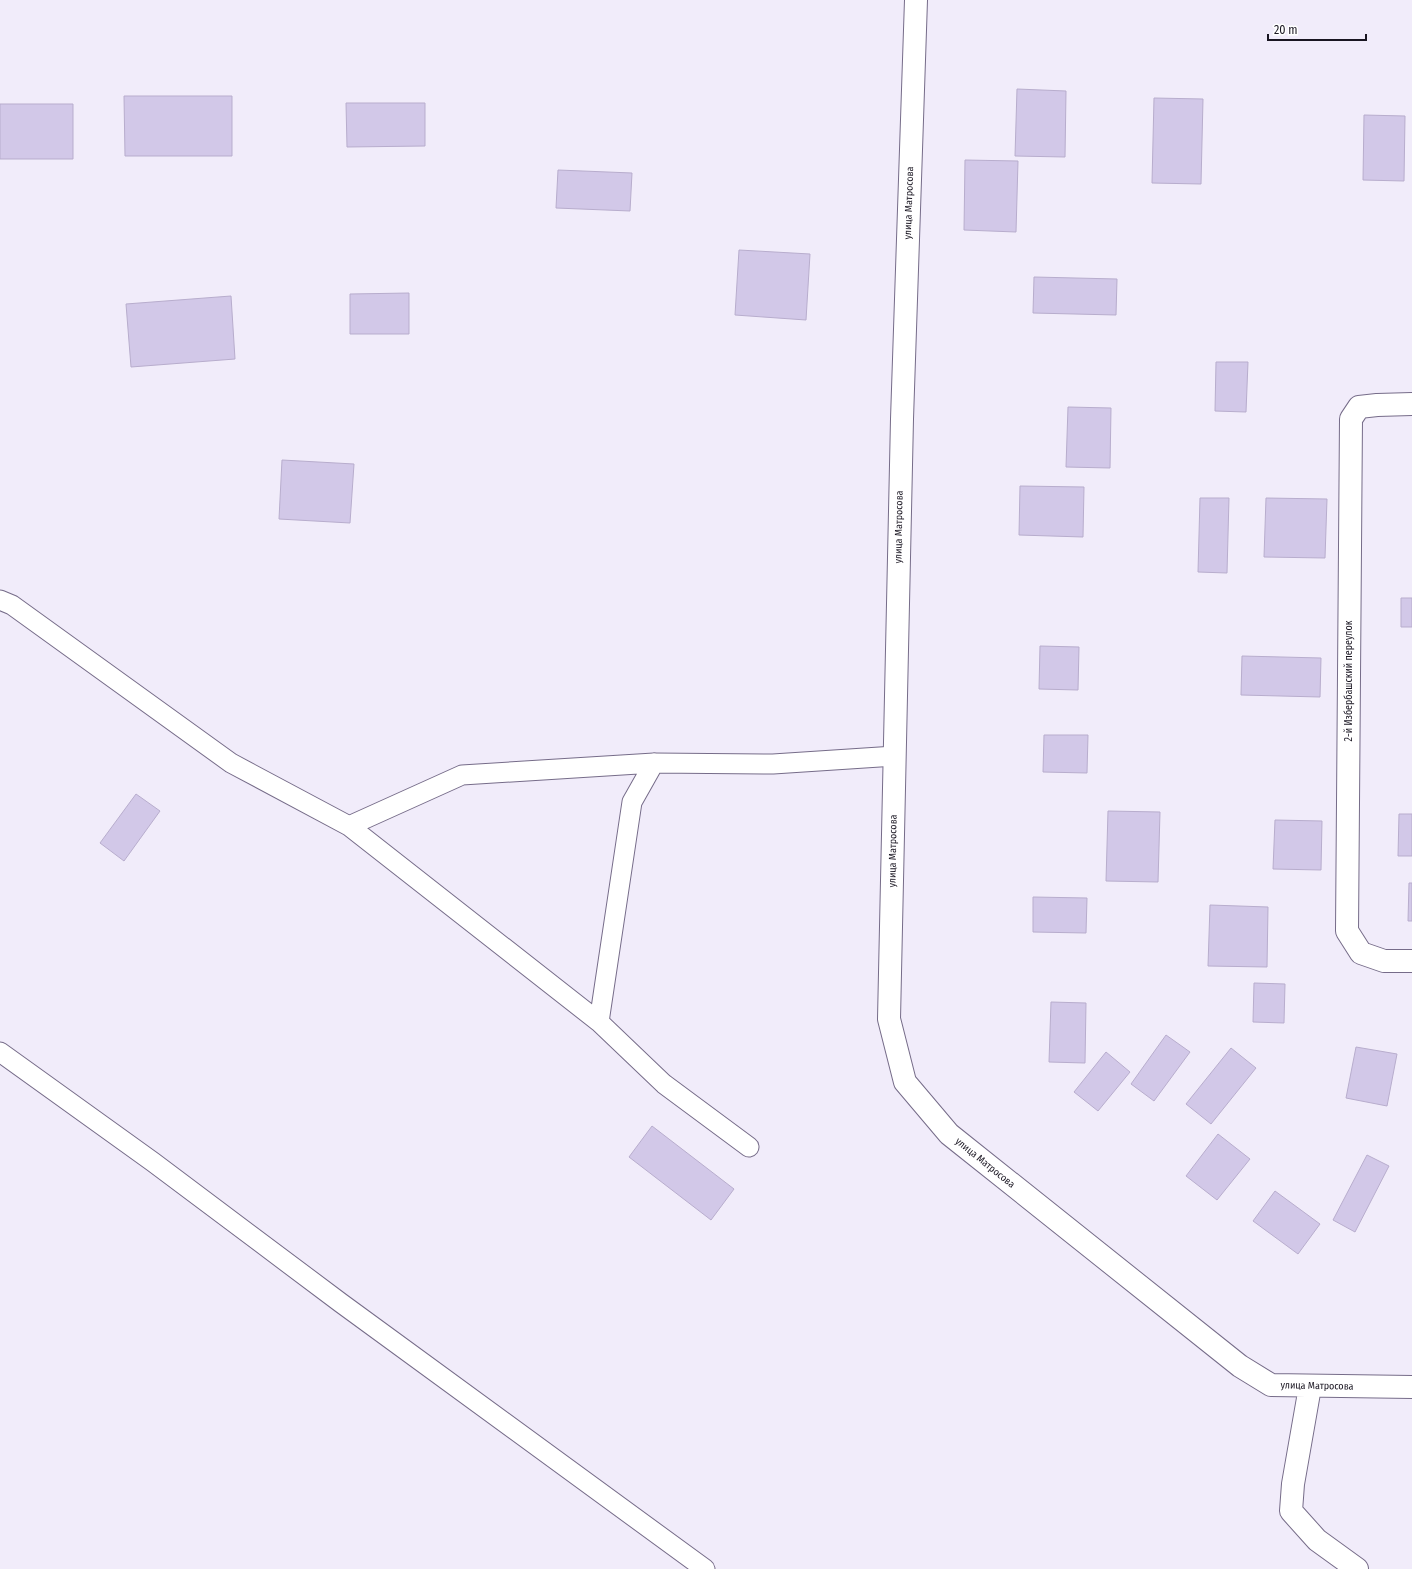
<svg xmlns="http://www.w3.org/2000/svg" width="1412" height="1569" viewBox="0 0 1412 1569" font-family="'Fira Sans Condensed',sans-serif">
  <rect width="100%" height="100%" fill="#f1ecfa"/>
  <!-- building -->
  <path fill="#d2c8e8" stroke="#b8adcd" d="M1017,89l49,2 -1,66 -50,-1z
    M124,96h108v60h-107z
    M1154,98l49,1 -2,85 -49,-1z
    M346,103h79v43l-78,1z
    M0,104h73v55h-73z
    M1364,115l41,1 -1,65 -41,-1z
    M965,160l53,1 -2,71 -52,-2z
    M558,170l74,3 -2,38 -74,-3z
    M739,250l71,4 -4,66 -71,-5z
    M1034,277l83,2 -1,36 -83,-2z
    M409,293v41h-59v-40z
    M231,296l4,63 -104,8 -5,-63z
    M1216,362h32l-2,50 -31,-1z
    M1068,407l43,1 -1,60 -44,-1z
    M282,460l72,4 -4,59 -71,-4z
    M1020,486l64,1 -1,50 -64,-2z
    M1200,498h29l-2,75 -29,-1z
    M1266,498l61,1 -2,59 -61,-1z
    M1401,598h11v29h-11z
    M1040,646l39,1 -1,43 -39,-1z
    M1242,656l79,2 -1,39 -79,-2z
    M1044,735h44l-1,38 -44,-1z
    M136,794l24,17 -36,50 -24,-18z
    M1108,811l52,1 -2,70 -52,-1z
    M1399,814h13v42h-14z
    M1275,820l47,1 -1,49 -48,-1z
    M1409,883h3v38h-4z
    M1033,897l54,1 -1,35 -53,-1z
    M1210,905l58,2 -1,60 -59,-1z
    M1254,983l31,1 -1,39 -31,-1z
    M1051,1002l35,1 -1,60 -36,-1z
    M1166,1035l24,17 -36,49 -23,-17z
    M1356,1047l41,7 -10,52 -41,-8z
    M1231,1048l25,20 -45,56 -25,-20z
    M1106,1052l24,20 -32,39 -24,-19z
    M652,1126l82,63 -23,31 -82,-63z
    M1218,1134l32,25 -33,41 -31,-24z
    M1367,1155l22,11 -34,66 -22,-12z
    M1275,1191l45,33 -22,30 -45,-33z"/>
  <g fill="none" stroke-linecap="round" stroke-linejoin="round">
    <!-- lane casing -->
    <g stroke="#766c89" stroke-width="21">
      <path id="lane" d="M0,600l12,5 219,158 118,63 113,-51 192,-12 119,1 122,-8
        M654,763l-22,39 -33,220 65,62 85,63
        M349,826l250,196
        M0,1052l153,110 188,141 364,266"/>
    </g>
    <!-- street casing -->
    <g stroke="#766c89" stroke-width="24">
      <path id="street" d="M916,0l-14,419 -13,600 16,63 44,52 291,232 31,19 141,2
        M1412,404l-35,1 -18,2 -8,12 -4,512 14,22 23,8h28
        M1310,1387l-17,97 -2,27 26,29 40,29"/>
    </g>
    <!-- lane -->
    <use href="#lane" stroke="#fff" stroke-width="19"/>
    <!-- street -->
    <use href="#street" stroke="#fff" stroke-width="22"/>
  </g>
  <g text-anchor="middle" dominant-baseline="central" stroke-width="3" stroke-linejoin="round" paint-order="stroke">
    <!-- street labels -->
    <g font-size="10" fill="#191521" stroke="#fff">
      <text transform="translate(909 203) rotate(-88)">улица Матросова</text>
      <text transform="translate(899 527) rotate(-89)">улица Матросова</text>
      <text transform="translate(1349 681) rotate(-90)">2-й Избербашский переулок</text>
      <text transform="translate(893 851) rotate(-89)">улица Матросова</text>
      <text transform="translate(985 1163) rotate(39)">улица Матросова</text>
      <text transform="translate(1317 1386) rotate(1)">улица Матросова</text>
    </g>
  </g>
  <!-- scale -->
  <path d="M1268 34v6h98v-6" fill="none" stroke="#191521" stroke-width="2"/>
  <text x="1274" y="34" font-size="12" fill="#191521" stroke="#ffffff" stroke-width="3" paint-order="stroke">20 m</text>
</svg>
